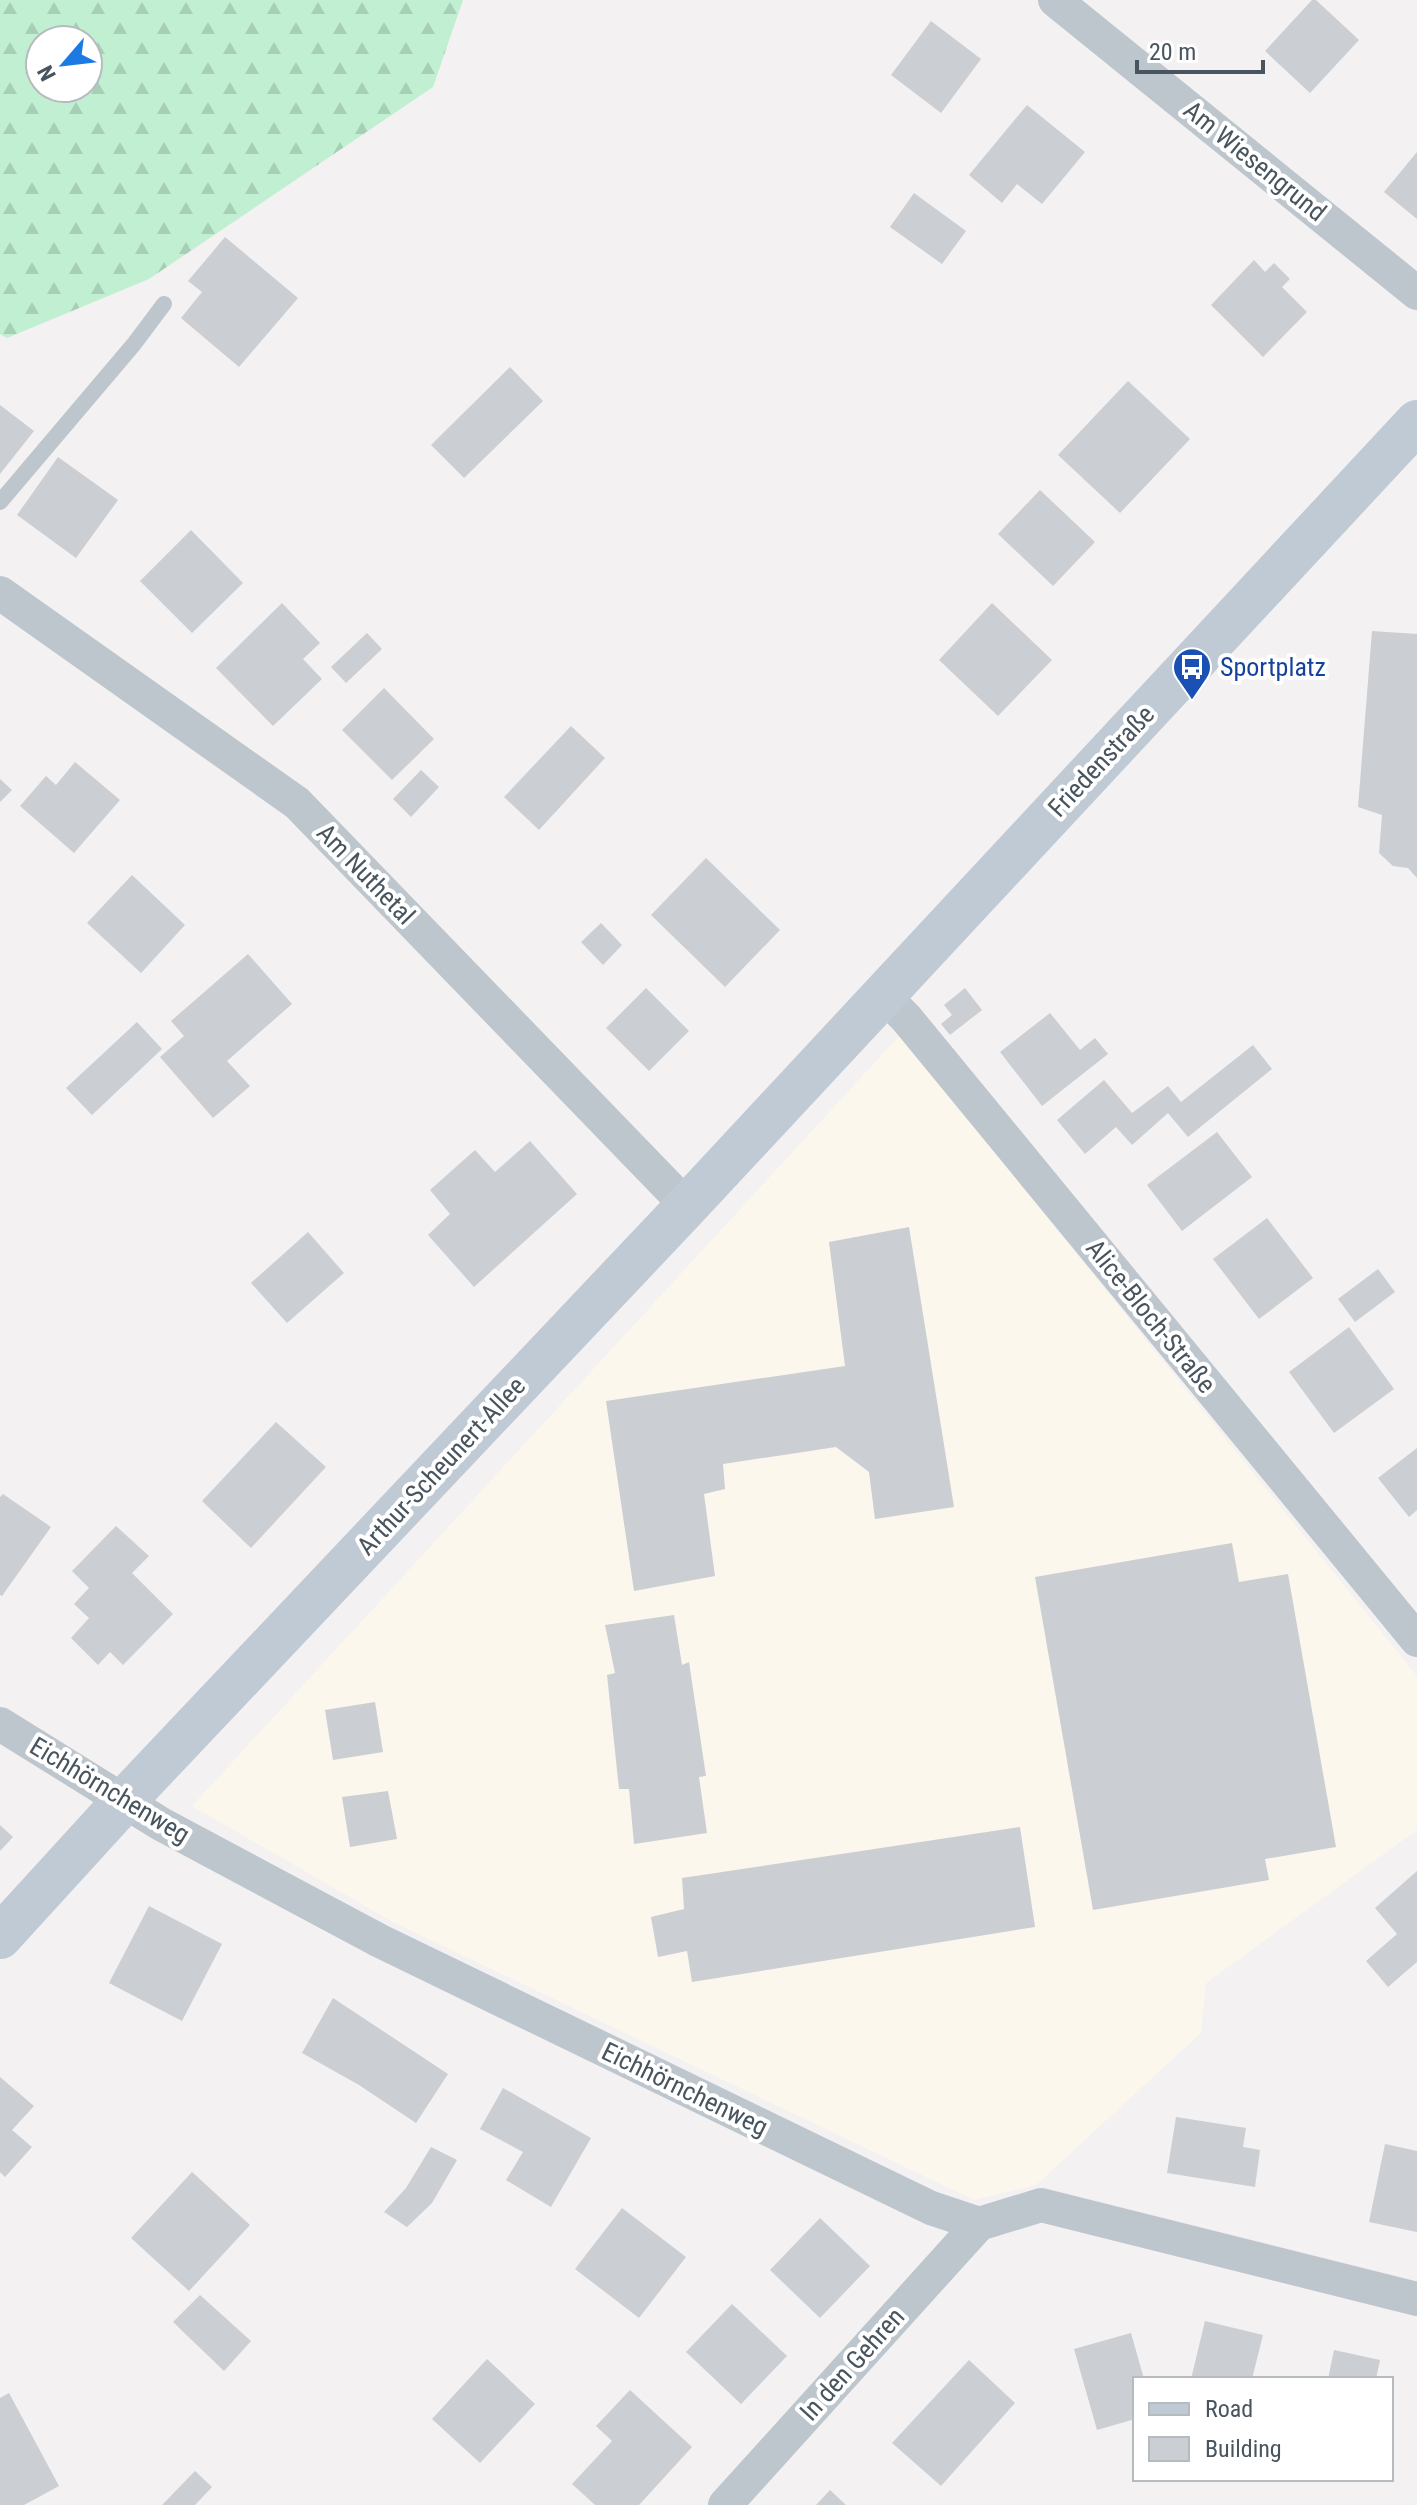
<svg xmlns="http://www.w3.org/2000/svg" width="1417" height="2505" viewBox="0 0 1417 2505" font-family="'Roboto Condensed',sans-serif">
  <defs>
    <pattern id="forest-firs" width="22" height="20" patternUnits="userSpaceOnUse" patternTransform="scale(2)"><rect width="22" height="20" fill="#c1efd1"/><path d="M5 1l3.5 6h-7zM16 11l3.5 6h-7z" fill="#a7cfb6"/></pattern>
  </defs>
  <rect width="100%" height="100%" fill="#f3f1f1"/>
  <!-- commercial -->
  <path fill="#fcf7ec" d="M900,1035l517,641v154l-211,153 -5,50 -165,152 -62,15 -583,-279 -199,-115z"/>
  <!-- forest -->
  <path fill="url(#forest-firs)" fill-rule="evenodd" d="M0,0h463l-30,87 -284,192 -142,59 -7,-4zM40,40h48v48h-48z"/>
  <!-- building -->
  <path fill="#cbced3" d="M1312,0h4l43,40 -49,53 -45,-42z
    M931,21l50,38 -40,54 -50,-38z
    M1027,105l58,47 -43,52 -25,-20 -15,19 -33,-28z
    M1417,152v67l-33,-27z
    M914,193l52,38 -24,33 -52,-37z
    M225,237l73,61 -59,69 -58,-49 21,-26 -14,-11z
    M1254,260l11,12 9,-9 16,16 -8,8 25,25 -44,45 -52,-52z
    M510,367l33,34 -79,77 -33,-33z
    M1128,381l62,58 -70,74 -62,-58z
    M0,405l34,26 -34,43z
    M58,457l60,43 -42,58 -59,-43z
    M1040,490l55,52 -42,44 -55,-52z
    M191,530l52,53 -51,50 -52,-52z
    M282,603l38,40 -17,16 19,20 -49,47 -57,-58z
    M992,603l60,57 -54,56 -59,-56z
    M1372,631l45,3v244l-9,-10 -15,-2 -14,-13 3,-38 -24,-8z
    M367,633l15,16 -36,34 -15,-16z
    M384,688l50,51 -42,41 -50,-50z
    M571,726l34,32 -66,72 -35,-33z
    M75,762l45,38 -46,53 -54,-47 26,-30 10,9z
    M421,770l18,17 -28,30 -18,-18z
    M0,779l12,11 -12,12z
    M706,858l74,72 -55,57 -74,-72z
    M132,875l53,50 -44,48 -54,-50z
    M601,923l21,22 -19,20 -22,-23z
    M248,954l44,50 -65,57 23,25 -37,32 -53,-61 24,-21 -13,-15z
    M646,988l43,43 -40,40 -43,-43z
    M965,988l17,22 -32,25 -9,-11 11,-9 -8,-10z
    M1050,1013l30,37 15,-12 13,16 -66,52 -42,-54z
    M137,1022l25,27 -70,66 -26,-27z
    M1253,1045l19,24 -84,68 -20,-24 -36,32 -16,-18 -31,27 -28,-34 47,-40 28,33 36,-27 13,16z
    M1217,1132l35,45 -70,54 -35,-46z
    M530,1141l47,53 -103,93 -46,-52 22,-21 -20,-24 45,-40 20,22z
    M1267,1218l46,60 -54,41 -46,-60z
    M909,1227l45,280 -79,12 -6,-47 -33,-25 -113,17 2,25 -21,5 11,82 -81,15 -28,-190 239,-35 -16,-124z
    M308,1232l36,41 -57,50 -36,-40z
    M1378,1269l17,23 -40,30 -17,-23z
    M1349,1327l45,62 -60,44 -45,-61z
    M276,1422l50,45 -75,81 -49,-47z
    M1417,1448v62l-8,7 -31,-39z
    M3,1494l48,33 -49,69 -2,-1v-98z
    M116,1526l33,30 -17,17 41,41 -50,51 -13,-13 -12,13 -27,-27 18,-20 -15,-14 15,-16 -17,-17z
    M1232,1543l7,39 49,-8 48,273 -71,12 4,21 -176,30 -58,-333z
    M674,1615l8,50 7,-3 17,114 -7,1 8,56 -73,11 -5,-55h-10l-12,-114 8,-2 -10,-48z
    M375,1702l8,50 -50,8 -8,-50z
    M388,1791l9,48 -47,8 -8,-50z
    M0,1825l13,12 -13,14z
    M1020,1827l15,100 -343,55 -5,-31 -29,6 -7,-40 33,-8 -2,-31z
    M1417,1871v91l-29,25 -22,-26 31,-27 -22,-26z
    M149,1906l73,38 -40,77 -73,-38z
    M333,1998l115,76 -32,49 -57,-38 -57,-32z
    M0,2077l34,29 -22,24 20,17 -27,30 -5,-5z
    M503,2088l88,50 -40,69 -45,-27 17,-28 -43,-23z
    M1176,2117l70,11 -3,19 17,3 -5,37 -88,-14z
    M1385,2144l32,7v81l-48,-10z
    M431,2147l26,13 -25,43 -25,24 -23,-15 22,-24z
    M192,2172l58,53 -61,66 -58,-53z
    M622,2208l64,49 -47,61 -64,-49z
    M820,2218l50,48 -50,52 -50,-48z
    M200,2295l51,46 -27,30 -51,-49z
    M732,2304l55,52 -46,48 -55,-52z
    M1205,2321l58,14 -11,44h-61z
    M1131,2333l13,46h-9v40l-38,11 -23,-81z
    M1334,2350l46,10 -4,19h-48z
    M487,2359l48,45 -55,59 -48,-44z
    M969,2360l46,43 -74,83 -49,-43z
    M630,2390l62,57 -53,58h-44l-23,-21 40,-43 -16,-15z
    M9,2393l50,93 -35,19h-24v-107z
    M195,2471l17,16 -17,18h-33z
    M830,2490l16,15h-30z"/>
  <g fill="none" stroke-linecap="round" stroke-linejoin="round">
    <!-- service -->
    <path stroke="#bdc6cd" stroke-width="16" d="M0,502l134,-158 30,-40"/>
    <!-- minor -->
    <path stroke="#bdc6cd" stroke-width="34" d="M1055,0l362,293
      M0,593l297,210 390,403
      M883,995l23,23 511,622
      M0,1724l161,100 219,117 551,267 48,16 62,-19 376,94
      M725,2505l254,-281"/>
    <!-- secondary -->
    <path stroke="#bfcad4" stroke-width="44" d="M0,1937l125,-137 562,-594 730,-784"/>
  </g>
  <!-- icons -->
  <defs>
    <g id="bus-pin" transform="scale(2)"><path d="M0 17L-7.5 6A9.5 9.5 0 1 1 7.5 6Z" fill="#1a4fb4" stroke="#fff"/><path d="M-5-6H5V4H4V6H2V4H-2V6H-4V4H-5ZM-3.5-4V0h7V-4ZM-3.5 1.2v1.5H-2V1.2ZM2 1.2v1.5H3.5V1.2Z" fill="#fff"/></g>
  </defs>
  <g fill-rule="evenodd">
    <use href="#bus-pin" x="1192" y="667"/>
  </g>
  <g text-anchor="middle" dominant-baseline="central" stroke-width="8" stroke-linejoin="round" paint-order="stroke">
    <!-- street labels -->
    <g font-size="26" fill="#49555e" stroke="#fff">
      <text transform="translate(1255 161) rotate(39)">Am Wiesengrund</text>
      <text transform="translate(1101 761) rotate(-47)">Friedenstraße</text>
      <text transform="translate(366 874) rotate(46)">Am Nuthetal</text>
      <text transform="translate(1151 1316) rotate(51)">Alice-Bloch-Straße</text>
      <text transform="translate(441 1466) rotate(-47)">Arthur-Scheunert-Allee</text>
      <text transform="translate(110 1790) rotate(31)">Eichhörnchenweg</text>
      <text transform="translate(685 2089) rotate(26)">Eichhörnchenweg</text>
      <text transform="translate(852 2364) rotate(-48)">In den Gehren</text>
    </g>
    <!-- transit labels -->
    <g font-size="26" fill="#164399" stroke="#fff" text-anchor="start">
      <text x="1220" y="667">Sportplatz</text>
    </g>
  </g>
  <!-- legend -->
  <rect x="1133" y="2377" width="260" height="104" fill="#ffffff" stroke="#b6bbbf" stroke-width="2"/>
  <rect x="1149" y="2403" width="40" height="12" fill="#bfcad4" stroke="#b6bbbf" stroke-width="2"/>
  <text x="1205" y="2417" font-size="24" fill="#49555e">Road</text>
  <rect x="1149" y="2437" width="40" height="24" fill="#cbced3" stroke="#b6bbbf" stroke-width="2"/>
  <text x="1205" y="2457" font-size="24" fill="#49555e">Building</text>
  <!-- north arrow -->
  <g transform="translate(64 64) rotate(242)"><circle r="38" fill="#ffffff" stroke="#b6bbbf" stroke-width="2"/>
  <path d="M0-6L14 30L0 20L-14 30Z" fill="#1c7ae2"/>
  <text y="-12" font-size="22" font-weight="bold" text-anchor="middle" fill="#49555e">N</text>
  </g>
  <!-- scale -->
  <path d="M1137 60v12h126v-12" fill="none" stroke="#49555e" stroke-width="4"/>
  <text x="1149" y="60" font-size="24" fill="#49555e" stroke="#ffffff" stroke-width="6" paint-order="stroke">20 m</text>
</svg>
